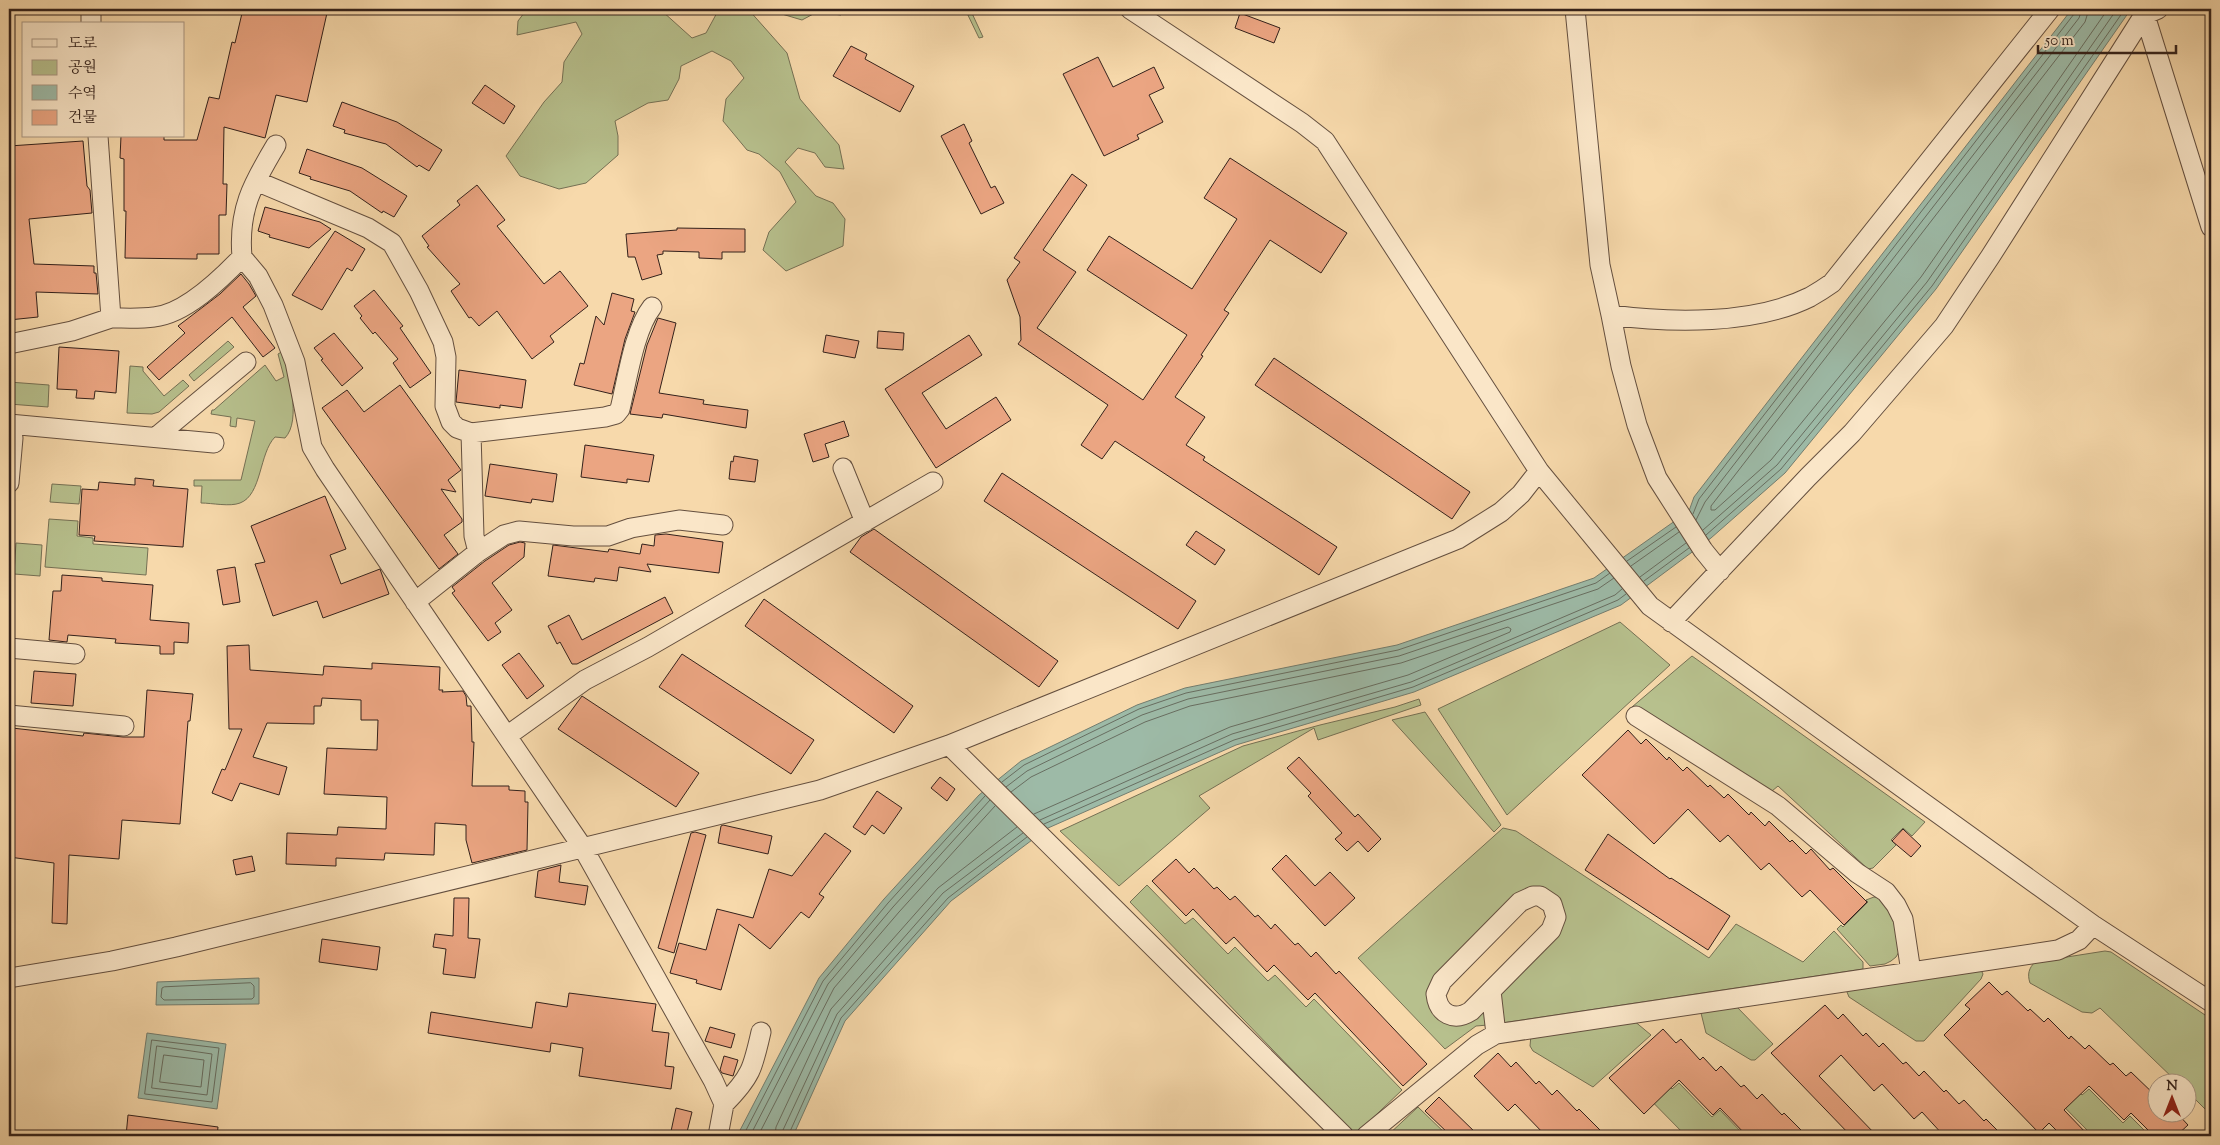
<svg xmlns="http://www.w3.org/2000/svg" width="2220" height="1145" viewBox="0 0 2220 1145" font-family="'Sorts Mill Goudy','Noto Serif KR',serif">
  <rect width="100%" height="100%" fill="#f7d9ab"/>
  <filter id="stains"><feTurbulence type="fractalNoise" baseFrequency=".004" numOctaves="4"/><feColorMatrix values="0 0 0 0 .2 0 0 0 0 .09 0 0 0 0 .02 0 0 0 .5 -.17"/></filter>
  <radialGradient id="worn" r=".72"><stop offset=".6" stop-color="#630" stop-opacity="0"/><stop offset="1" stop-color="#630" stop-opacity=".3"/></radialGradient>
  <!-- green -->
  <path fill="#b7c08d" stroke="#757054" d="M527,9h139l-4,2 30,27 14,-5 13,-24h29l39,44 13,46 39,46 5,24 -19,-2 -10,-14 -17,-5 -13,14 31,34 17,7 12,16 -2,27 -57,25 -23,-21 6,-18 27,-30 -16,-30 -21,-18 -12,-4 -24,-29 3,-22 18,-21 -13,-17 -19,-10 -31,15 -2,13 -11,21 -20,3 -33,18 3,15v19l-32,28 -27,6 -39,-13 -14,-20 38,-54 18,-20 2,-20 18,-28 -6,-12 -59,13 1,-14z
    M765,9h74l2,6 -24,-3 -15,8z
    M965,9h5l13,28 -4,1z
    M228,341l6,6 -40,34 -5,-6z
    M283,351c5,22 19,69 2,87l-10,-1c-16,16 -13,58 -35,66 -10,4 -28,0 -39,0l1,-17h-8v-6h47l14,-59 -18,-3 -1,9 -6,-1 1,-9 -20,-3 1,-4h2l51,-45 11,16 8,-4 -6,-23z
    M130,366l13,1v4l21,25 19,-16 6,6 -30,26 -7,2 -25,-1z
    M9,382l40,3 -1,22 -39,-3z
    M52,484l29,2 -2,18 -29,-2z
    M49,519l29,2 -1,15 16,2v6l55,4 -2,27 -101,-8z
    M16,543l26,2 -2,31 -26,-2z
    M1620,622l50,43 -163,150 -69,-106z
    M1692,656l233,166 -13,14 -9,-8 -12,12 5,5 -23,23 -5,1 -90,-83 -6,5 -12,-2 -128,-82z
    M1419,699l2,6 -103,35 -4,-12 -115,68 11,12 -91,78 -59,-55 183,-85 77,-21 75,-18z
    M1425,712l76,113 -7,7 -102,-112z
    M1503,828l13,3 193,127 27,-34 67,38 31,-31 29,31v7l-361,54 -4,-30 56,-56 -7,-45 -109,82 -1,40 49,-9 2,20 -12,1 -31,23 -87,-91z
    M1147,885l38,39 8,-6 35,36 7,-7 33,34 7,-6 31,32 8,-8 88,91 -47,45 -225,-233z
    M1874,897l6,1 13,17 7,35 -4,7 -5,4 -6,3 -15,2 -33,-37 4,-4 2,2 25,-25 -2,-2z
    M2105,951l6,1 100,67v96l-23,-23v-10h-11l-77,-74 -8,5 -10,-1 -52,-29c-3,-9 -1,-15 5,-21z
    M1981,970l2,4 -2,5 -57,62h-8l-67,-44 -2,-5 5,-5z
    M1735,1005l38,39 -18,16h-4l-45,-27 -6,-24z
    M1633,1020l18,15 -58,52 -60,-36 -3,-5 1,-11z
    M2000,1042l48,19 34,34 7,-6 34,34 7,-7 20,20h-67l5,-5z
    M1642,1059l30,30 7,-6 33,34 8,-7 25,26h-59l-60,-61z
    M1418,1107l30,29h-61z"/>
  <!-- water -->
  <path fill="#9dbaa7" stroke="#737d6f" d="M2072,9h59l-195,280 -151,184 -74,65 -90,67 -207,87 -178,53 -188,83 -97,73 -106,120 -52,115h-56l82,-158 65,-79 95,-104 42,-34 116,-56 48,-17 212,-43 197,-67 95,-67 5,-14z
    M259,978v26l-103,1 1,-23z
    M147,1033l79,11 -9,65 -79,-11z"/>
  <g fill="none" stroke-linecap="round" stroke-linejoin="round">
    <!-- shore -->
    <path stroke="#686e61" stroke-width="1" d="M2089,9l-4,13 -374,484v4h4l56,-50 150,-183 187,-268
      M1693,514l6,-15 375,-485 2,-5
      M1696,520l9,-18 374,-484 3,-9
      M1703,530l74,-65 150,-183 190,-273
      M1706,535l75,-66 151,-183 193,-277
      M1627,561l49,-34
      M1631,566l48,-34
      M1640,577l46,-34
      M1644,581l45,-33
      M1002,782l22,-17 115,-56 47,-16 212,-43 198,-67 14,-10
      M1006,787l21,-16 115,-56 46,-16 211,-43 199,-67 16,-11
      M1011,792l20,-15 114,-55 45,-16 211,-43 107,-36 3,2 -1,3 -102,43 -178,52 -196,87
      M1040,820l192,-86 179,-52 204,-87 7,-6
      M1044,824l190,-84 179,-53 205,-87 8,-6
      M251,983l3,3v11l-2,2 -88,1 -3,-3 1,-9 2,-1z
      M152,1040l67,8 -7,54 -67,-8z
      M157,1046l55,8 -5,41 -55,-7z
      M164,1055l40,5 -3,27 -41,-5z
      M743,1136l80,-155 65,-78 97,-107
      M750,1136l78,-152 65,-77 97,-107
      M758,1136l76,-148 65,-76 96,-106
      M775,1136l1,-9 55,-118 107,-121 79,-61
      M782,1136l1,-6 54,-116 106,-121 80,-60
      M788,1136l53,-118 107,-120 79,-61"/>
  </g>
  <!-- building -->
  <path fill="#eba582" stroke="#33211b" d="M243,9h64l20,4 -20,89 -31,-7 -11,43 -41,-11 -1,57h4l-1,31h-7v39h-22v5l-72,-1 1,-47h-2v-52l-4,-1 1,-22h43v4h33l12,-43 10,2 13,-57 3,1z
    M1240,13l40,15 -6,15 -39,-15z
    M851,46l16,8 -2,5 49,27 -14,26 -67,-36z
    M1098,57l15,30 41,-20 10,21 -15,7 14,27 -26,13 2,4 -35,17 -41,-82z
    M485,85l30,21 -11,18 -32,-21z
    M342,102l55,20 45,28 -13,21 -10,-6 -2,2 -31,-23 -42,-11 1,-3 -12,-4z
    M964,124l8,17 -3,2 22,45 4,-2 9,17 -23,11 -40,-78z
    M83,141l4,45 3,4 2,23 -63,6 5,45 60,2v7h2l2,21 -62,-2 2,25 -29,3v-174z
    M307,149l55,19 45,28 -13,21 -11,-6 -1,2 -32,-22 -40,-12 1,-2 -12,-4z
    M1230,158l117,75 -26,40 -51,-33 -46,70 5,3 -28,42 2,1 -28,41 30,20 -19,28 19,12 -2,3 134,87 -18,28 -204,-134 -13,18 -21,-14 27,-40 -90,-61 3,-4 -1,-23 -13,-37 13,-18 -6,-4 58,-84 15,11 -44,65 33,22 -39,56 106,72 44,-65 -100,-65 22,-34 83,53 45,-70 -33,-21z
    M477,185l28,35 -8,6 47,58 16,-13 28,35 -38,30 4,6 -22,17 -35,-48 -18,15 -8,-9 -2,1 -18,-27 9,-7 -33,-37 2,-1 -7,-10 38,-31 -3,-4z
    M265,207l55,15 11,7 -22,19 -40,-11 1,-2 -12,-4z
    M677,228l68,1v23h-23v7l-23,-1v-6l-36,-1v3l-6,1 5,19 -20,6 -7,-23h-7l-2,-23 51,-4z
    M335,231l30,18 -13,22 -5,-3 -25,42 -30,-15z
    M241,274l8,10 7,12 -13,11 32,41 -12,9 -31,-40 -73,63 -12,-13 38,-34 -7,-7 42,-32z
    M374,290l29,36 -3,2 31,45 -21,15 -17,-25 5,-4 -23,-27 -2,2 -13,-16 2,-2 -8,-10z
    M612,293l22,6 -3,12 4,1 -10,27 -13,55 -38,-9 6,-22 4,1 12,-48 8,9z
    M658,318l18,5 -17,70 45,7 -1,4 45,6 -2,18 -83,-14 -1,4 -32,-4 17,-69z
    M878,331l26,2 -1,17 -26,-2z
    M334,333l29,35 -21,18 -21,-26 2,-1 -9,-11z
    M826,335l33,6 -4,17 -32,-6z
    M969,335l13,20 -60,38 24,36 50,-32 15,23 -75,48 -51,-79z
    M59,347l60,4 -3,42 -21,-2 -1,8 -18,-1 1,-8 -20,-1z
    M1274,358l196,134 -18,27 -197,-134z
    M459,370l67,10 -4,28 -22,-3v3l-44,-6z
    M400,385l61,85 -13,10 8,12 -15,-3 21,30v3l-18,13 14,19 -19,15 -117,-161 25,-18 17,22z
    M844,421l5,15 -24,8 4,13 -16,5 -9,-28z
    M585,445l69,10 -5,27 -22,-3v4l-46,-6z
    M734,456l24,4 -3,22 -26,-3 2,-18 2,1z
    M490,464l67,10 -4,28 -21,-3 -1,4 -46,-7z
    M1002,473l194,128 -18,28 -194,-128z
    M135,478l19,2 -1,6 35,3 -5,58 -89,-6 1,-5 -16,-1 3,-46 16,1 1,-8 36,3z
    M325,496l21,53 -16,6 11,29 39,-15 9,25 -66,24 -6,-17 -44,15 -18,-52 10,-2 -14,-36z
    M874,529l184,132 -19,26 -189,-135 11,-15z
    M1196,531l29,19 -10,15 -29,-20z
    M666,534l57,8 -4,31 -72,-9 4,8 -32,-5 -2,14 -22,-3 -1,4 -46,-6 5,-31 55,7 1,-3 31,5 2,-10 12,2 1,-11z
    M520,542l5,1 -1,14 -32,26 20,27 -17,13 6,9 -13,9 -36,-48 3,-2 -3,-4 33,-26 24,-16z
    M235,567l5,35 -17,3 -6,-35z
    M62,575l40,3v3l51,4 -3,35 39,3 -1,20 -14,-1v12h-14v-8l-45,-3 1,-4 -48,-4 -1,7 -18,-2 4,-49h8z
    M665,597l8,16 -96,51h-5l-12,-22 -3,2 -9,-18 21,-11 13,25z
    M764,599l149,107 -19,27 -149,-107z
    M249,645l1,25 73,5 1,-9 48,3v-6l68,4 -1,23h4l-1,2 21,-1 3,5 1,10h4l1,36h2l-2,44h37v4l16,1v11h3l-1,48 -55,13 -6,-23v-15l-31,-2 -1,32 -49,-2 -1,7 -48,-2v8l-50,-2 1,-31 50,2 1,-8 48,2 1,-32 -63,-3 3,-46 50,2 1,-30h-17v-20l-39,-2 -1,8h-7v18l-47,-1 -14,34 34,10 -8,28 -39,-12 -8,18 -20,-8 10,-24 3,1 17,-41h-13l-2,-83z
    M519,653l25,33 -17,13 -25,-34z
    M682,654l132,86 -23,34 -132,-87z
    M34,671l42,3 -3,32 -42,-3z
    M147,690l46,4 -3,27h-2l-8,103 -58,-4 -3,39 -50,-4 -2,69 -15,-1 2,-60 -45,-6v-111l3,-18 71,8 1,-3 39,4h21z
    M582,696l117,77 -23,34 -118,-78z
    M1628,730l13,14 5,-5 21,21 2,-3 14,14 4,-4 21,20 2,-2 14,13 4,-4 21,21 2,-3 14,14 4,-5 21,21 2,-2 14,14 5,-5 19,21 3,-2 34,34 -23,23 -34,-35 -8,7 -33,-34 -8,7 -33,-35 -8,7 -32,-33 -34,35 -72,-69z
    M1299,757l56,60 3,-3 23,25 -13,13 -10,-11 -11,10 -12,-12 7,-6 -34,-37 3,-3 -24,-25z
    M940,777l15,12 -8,12 -16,-13z
    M877,791l25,17 -18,26 -12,-9 -7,10 -12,-8z
    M723,825l49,11 -4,18 -50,-11 3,-17z
    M1903,829l18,17 -10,11 -19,-16z
    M695,832l11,3 -32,118 -16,-5 33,-115z
    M825,833l26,18 -32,43 5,3 -15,21 -8,-6 -31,37 -31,-25 -18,66 -25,-7 1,-3 -27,-7 9,-30 27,7 11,-41 36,9 16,-49 23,7z
    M1608,834l62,45 1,-1 59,38 -22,34 -123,-80z
    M1286,855l29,31 15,-14 25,26 -30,28 -53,-57z
    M252,856l3,15 -19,4 -3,-15z
    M1176,859l13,14 5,-5 20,21 3,-2 13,13 5,-4 20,21 3,-2 13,14 4,-5 20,21 3,-2 13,14 5,-5 20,22 3,-3 88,93 -24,22 -88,-93 -7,7 -34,-35 -7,7 -33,-35 -8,7 -33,-35 -7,7 -34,-35z
    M561,865l-2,17 29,4 -3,19 -50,-8 3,-26z
    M454,898h15l-1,40 12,1 -5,39 -32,-4 3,-25 -13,-2 2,-13 18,2z
    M322,939l58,8 -3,23 -58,-8z
    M1989,982l13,13 5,-4 21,20 2,-2 14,13 4,-4 21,21 2,-3 14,13 4,-4 21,20 3,-2 13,13 5,-4 27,26v14h18l12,13 -12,11h-22l-23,-23 -7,7 -35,-34 -25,24 25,26h-27l-13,-13 -10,10 -95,-98 26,-26 -5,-4z
    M569,993l87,11 -4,27 17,2 -4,33 9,1 -3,22 -92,-13 4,-28 -32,-5 -1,9 -122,-19 3,-21 101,16 4,-26 31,5z
    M1825,1005l13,14 5,-5 20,22 3,-3 13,14 4,-4 20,21 3,-2 13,14 5,-5 20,21 2,-2 13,14 5,-4 20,21 2,-2 17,17h-59l-22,-24 -8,7 -32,-35 -8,7 -33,-36 -22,21 58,60h-26l-80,-83z
    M710,1027l25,7 -4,14 -26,-7z
    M1663,1029l13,14 5,-4 19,21 3,-3 13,14 5,-5 20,21 3,-2 13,14 5,-5 20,21 2,-2 23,23h-60l-27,-28 -7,7 -34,-35 -35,34 -35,-36z
    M1498,1053l13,14 5,-5 20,22 3,-3 13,14 5,-5 20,21 2,-2 27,27h-60l-31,-32 -7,7 -34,-35z
    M724,1056l14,4 -5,16 -11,-3 -2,-3z
    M1439,1097l40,39h-28l-26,-25z
    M676,1108l16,4 -6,24h-16z
    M128,1115l90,12 -1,9h-91z"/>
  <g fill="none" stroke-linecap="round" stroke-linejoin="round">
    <!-- minor casing -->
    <g stroke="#644f3f" stroke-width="21">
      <path id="minor" d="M1575,9l25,256 11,50c59,8 143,10 199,-18 7,-4 15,-9 22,-14l218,-274
        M2143,9l68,218
        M91,24v-15
        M256,181l112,47 24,15 27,48 24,51 3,15 -1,49 6,16 6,6 14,5 3,103 4,16
        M242,257l16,19 15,29 22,57 17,85 13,22 258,379 130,232 11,24 -6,32
        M1611,315l10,51 16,59 20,53 46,72 17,21
        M111,318c14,0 29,1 43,-1 31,-3 66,-37 88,-60 -4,-47 10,-72 34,-112
        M9,344l63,-13 39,-13 -13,-182
        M9,424l205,19
        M9,428l4,10 -4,45
        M471,433l134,-16 11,-3 4,-5c7,-28 14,-79 32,-102
        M156,437l90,-75
        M843,468l22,54
        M1539,471l111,135 443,319 118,77
        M415,602l63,-50 26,-17 15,-4 54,5h35l23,-8 48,-8 44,5
        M1671,622l137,-145 44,-44 92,-107 46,-69 154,-242 14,-6
        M9,648l66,6
        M9,715l115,11
        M1636,716l142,90 79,67 29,19 10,13 7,14 8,53
        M507,736l78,-56 63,-33 285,-165
        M949,745l395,391
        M1533,896h7l12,8 4,13 -5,13 -80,81c-17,11 -33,3 -35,-17l6,-13 78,-79z
        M9,978l103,-17 64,-14 644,-157 129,-45 509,-206 43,-27 20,-18 18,-23 -214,-330 -23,-18 -172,-114
        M1491,991l5,43
        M724,1104c27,-27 29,-36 37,-72
        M1366,1136l111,-91 19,-11 562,-84 21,-10 14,-15"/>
    </g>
    <!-- minor -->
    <use href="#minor" stroke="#fae6c8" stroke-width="19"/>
  </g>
  <!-- margin -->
  <rect width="2220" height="1145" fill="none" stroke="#f7d9ab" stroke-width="30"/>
  <rect x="10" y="10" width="2200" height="1125" fill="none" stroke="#33211b" stroke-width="2.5"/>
  <rect x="15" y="15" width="2190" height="1115" fill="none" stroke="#33211b"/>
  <!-- legend -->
  <rect x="22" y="22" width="162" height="115" fill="#fae6c8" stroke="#aa9783"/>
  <rect x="32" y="39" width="25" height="8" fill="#fae6c8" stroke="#aa9783"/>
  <text x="68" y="48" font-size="15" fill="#33211b">도로</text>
  <rect x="32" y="60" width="25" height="15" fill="#b7c08d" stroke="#aa9783"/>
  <text x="68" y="72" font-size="15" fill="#33211b">공원</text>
  <rect x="32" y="85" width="25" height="15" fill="#9dbaa7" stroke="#aa9783"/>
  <text x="68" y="98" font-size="15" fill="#33211b">수역</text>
  <rect x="32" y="110" width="25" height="15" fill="#eba582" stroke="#aa9783"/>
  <text x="68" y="122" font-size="15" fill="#33211b">건물</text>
  <!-- north arrow -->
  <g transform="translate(2172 1098)"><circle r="24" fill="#fae6c8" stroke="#aa9783"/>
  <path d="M0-4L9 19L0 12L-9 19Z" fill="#8f2418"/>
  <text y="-8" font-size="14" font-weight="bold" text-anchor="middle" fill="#33211b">N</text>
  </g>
  <!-- scale -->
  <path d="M2038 45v8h138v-8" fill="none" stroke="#33211b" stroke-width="2.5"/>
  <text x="2045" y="45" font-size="15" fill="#33211b" stroke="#fae6c8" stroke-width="4" paint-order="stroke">50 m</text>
  <rect width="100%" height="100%" filter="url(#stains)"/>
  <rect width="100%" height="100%" fill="url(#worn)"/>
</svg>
